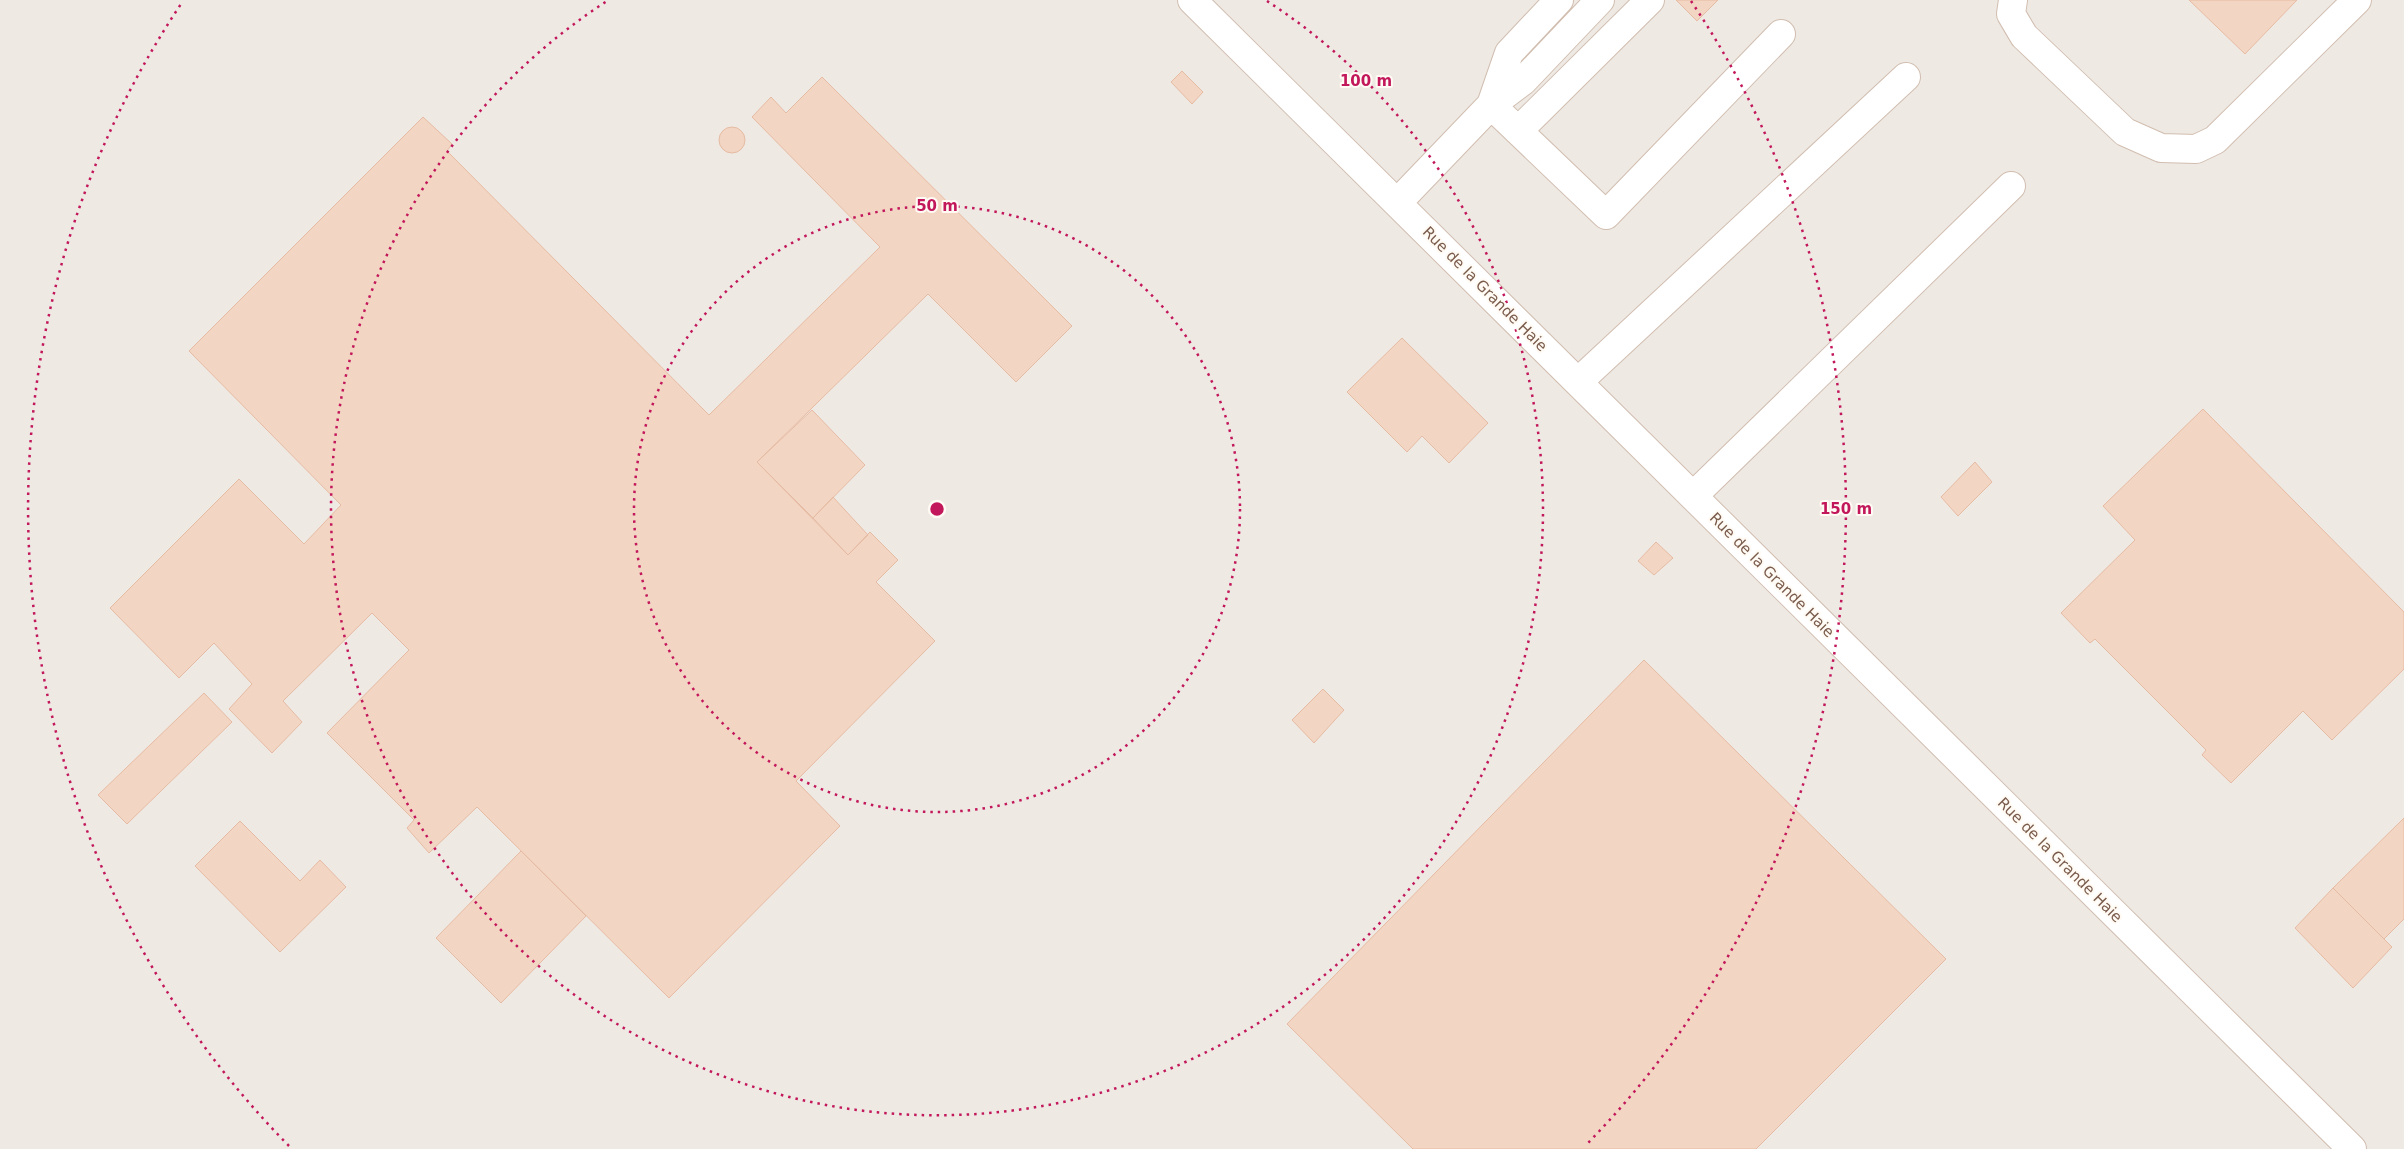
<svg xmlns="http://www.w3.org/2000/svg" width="2404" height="1149" viewBox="0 0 2404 1149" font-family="'DejaVu Sans',sans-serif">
  <rect width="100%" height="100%" fill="#fdf6ec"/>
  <!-- industrial -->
  <path fill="#efe9e4" d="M0,0h2404v1149h-2404z"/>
  <!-- building -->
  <path fill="#f3d5c3" stroke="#e6bba3" d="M1676,0h42l-21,21z
    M2189,0h108l-52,54z
    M1182,71l21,21 -11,12 -21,-22z
    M822,77l250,249 -56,56 -88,-88 -171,168 91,93 22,-23 28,28 -22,22 59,59 -139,140 44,45 -171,172 -192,-191 -48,46 -22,-25 7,-8 -87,-87 82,-83 -37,-37 -89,88 19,21 -30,31 -43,-44 23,-25 -38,-41 -35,35 -69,-70 129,-129 65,65 37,-39 -152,-154 234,-234 29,27 -5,7 262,264 171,-168 -128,-130 19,-20 15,16z
    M719 140a13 13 0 1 1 26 0a13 13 0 1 1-26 0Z
    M1402,338l86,85 -39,40 -27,-27 -15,16 -60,-60z
    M2203,409l201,203v57l-72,71 -29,-29 -72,72 -29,-28 4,-5 -111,-111 -5,4 -29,-30 74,-73 -32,-34z
    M812,410l53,55 -52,53 -56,-56z
    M1975,462l17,20 -34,34 -17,-19z
    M833,497l35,38 -20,20 -35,-37z
    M1656,542l17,16 -19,17 -16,-14z
    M1644,660l302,299 -190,190h-343l-126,-125z
    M1323,689l21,21 -30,33 -22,-23z
    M204,693l28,29 -105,102 -29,-29z
    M2404,818v101l-20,20 -51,-51z
    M240,821l60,60 20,-21 26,27 -66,65 -85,-86z
    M521,851l65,65 -85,87 -65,-65z
    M2333,888l59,59 -39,41 -58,-60z"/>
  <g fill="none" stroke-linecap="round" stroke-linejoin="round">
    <!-- minor casing -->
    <g stroke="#d1beb0" stroke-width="30">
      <path id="minor" d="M1192,0l1160,1149
        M1600,0l-77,81 -32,24 115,110 175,-181
        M2013,0l-2,14 13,22 101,96 36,16 35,1 19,-9 142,-140
        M1518,131l132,-131
        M1397,203l94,-98 18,-52 50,-53
        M1578,382l328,-305
        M1693,496l318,-310"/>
    </g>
    <!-- minor -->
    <use href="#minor" stroke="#fff" stroke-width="28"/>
  </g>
  <!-- distance rings -->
  <g fill="none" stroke="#c2185b" stroke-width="2.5" stroke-dasharray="2.5 5">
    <circle cx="937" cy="509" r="303"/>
    <path d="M1267 1A606 606 0 1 1 607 1"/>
    <path d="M289 1146A909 909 0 0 1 183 1M1691 1A909 909 0 0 1 1585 1146"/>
  </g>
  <g text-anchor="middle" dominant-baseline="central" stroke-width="4" stroke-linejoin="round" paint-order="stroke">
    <!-- street labels -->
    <g font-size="15" fill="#7a5c4d" stroke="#fffaf3">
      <text transform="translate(1485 289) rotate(45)">Rue de la Grande Haie</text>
      <text transform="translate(1772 575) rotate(45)">Rue de la Grande Haie</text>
      <text transform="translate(2060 860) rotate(45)">Rue de la Grande Haie</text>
    </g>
  </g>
  <circle cx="937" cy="509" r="8" fill="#c2185b" stroke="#fffaf3" stroke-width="2.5"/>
  <g font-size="15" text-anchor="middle" font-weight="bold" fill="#c2185b" stroke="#fffaf3" stroke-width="4" stroke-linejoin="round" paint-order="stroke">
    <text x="1366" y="86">100 m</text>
    <text x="937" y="211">50 m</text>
    <text x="1846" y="514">150 m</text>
  </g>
</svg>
